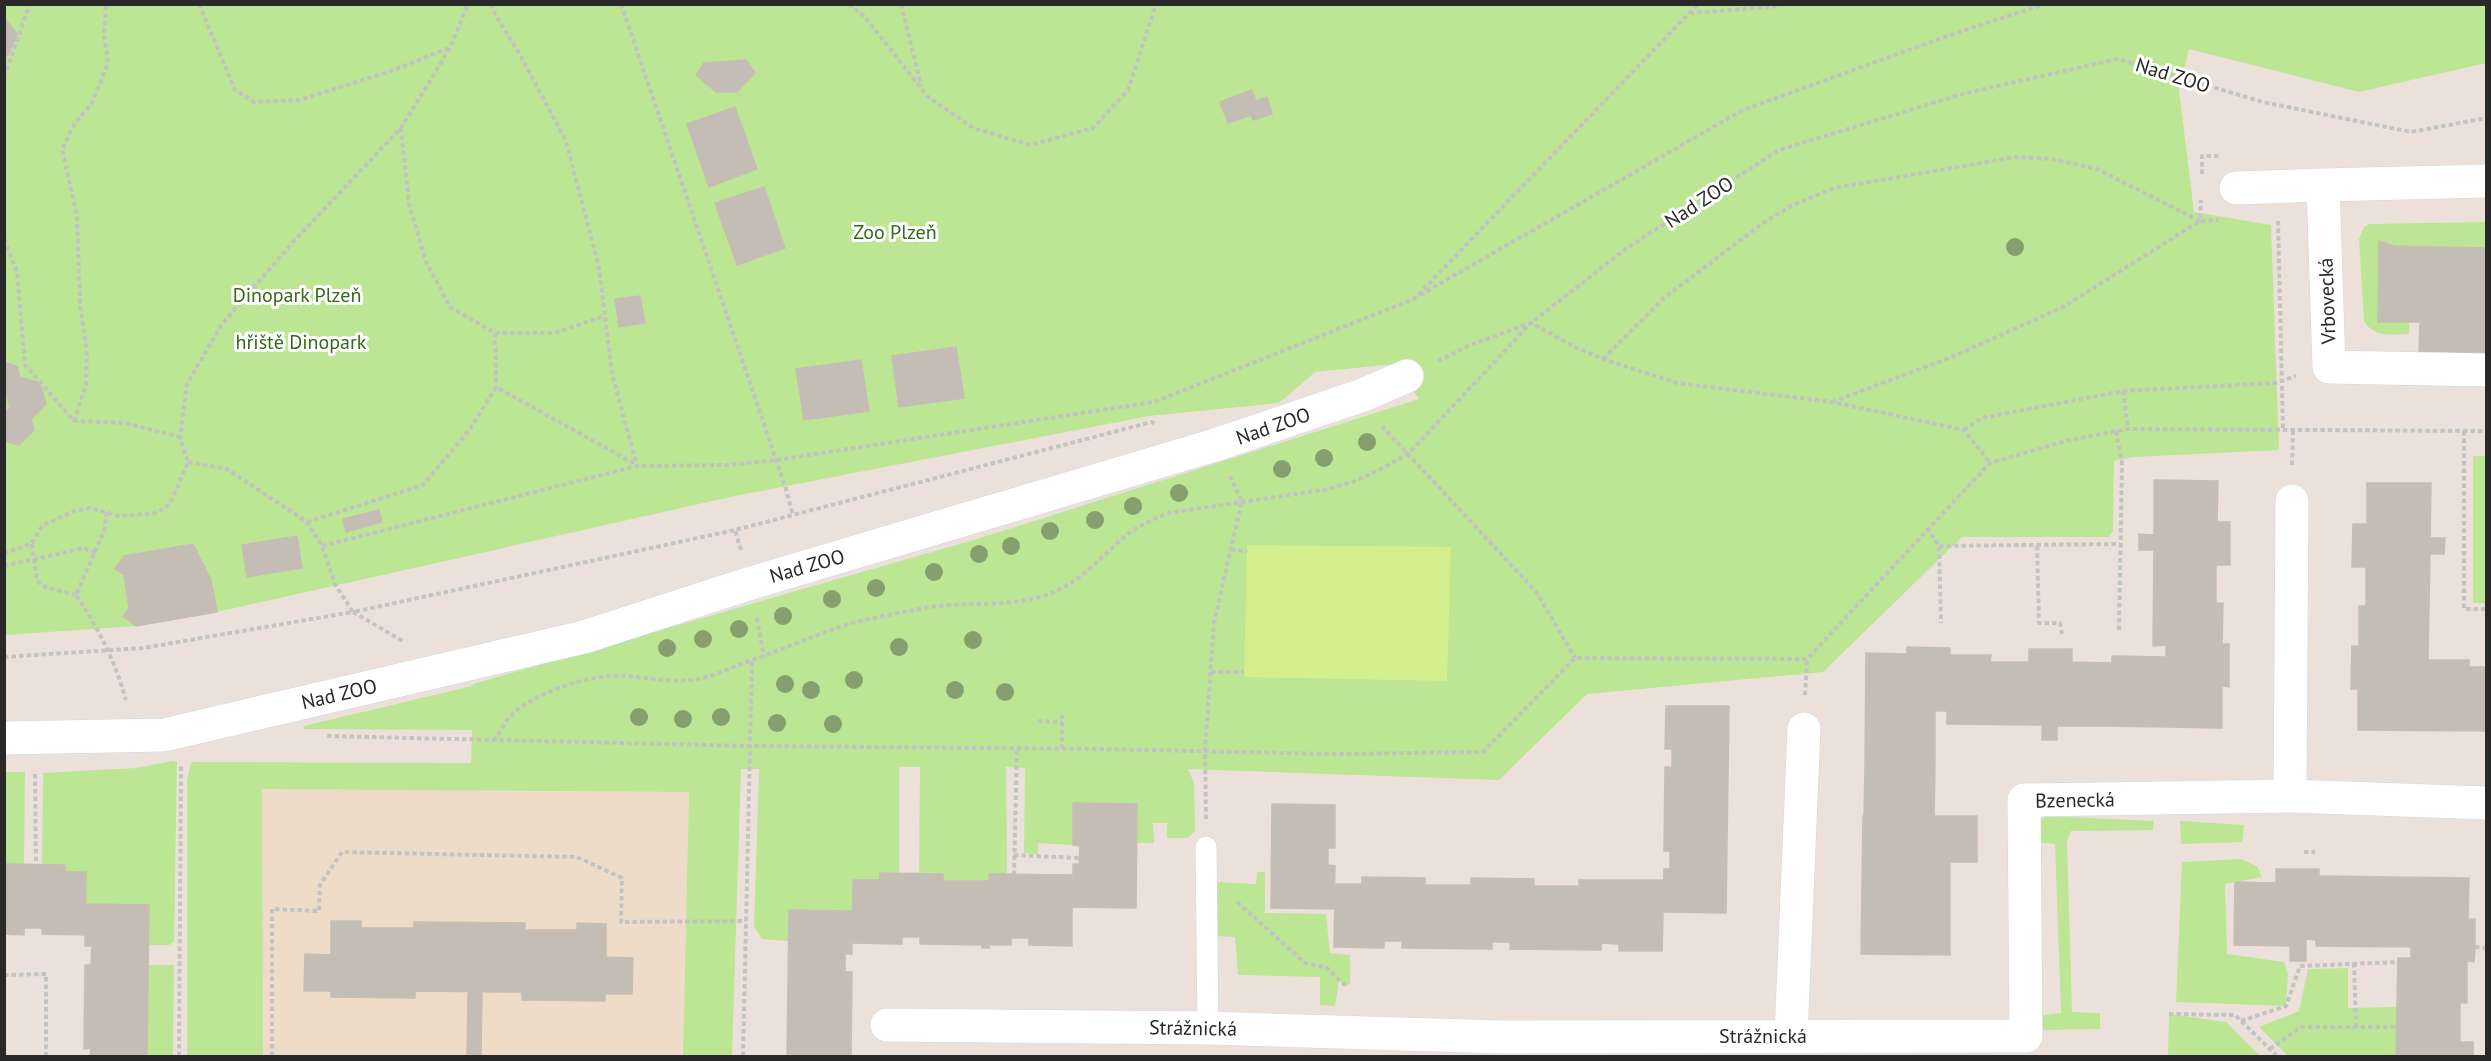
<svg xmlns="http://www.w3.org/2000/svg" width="2491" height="1061" viewBox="0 0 2491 1061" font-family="'PT Sans',sans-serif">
  <rect width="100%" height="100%" fill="#ece1da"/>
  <!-- education -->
  <path fill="#efdcc8" d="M262,789l427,3 -6,264h-420z"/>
  <!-- green -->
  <path fill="#bce693" d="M5,5h2481v58l-127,29 -170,-43 -10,41 15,122 77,13 8,225 -145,7 -20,4 -1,70 -4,6h-147l-139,135 -236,22 -88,86 -311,-11 6,14 1,48 -8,7h-20v-15h-14l1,20h-17v-39l-63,-1 -1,42 -35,-2v11l-14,-1 1,-85 -19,-1 1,108 -18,-1v7h-46v-7l-24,-1 1,-106h-21v107l-19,-1v7h-27l-1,31 -63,-1 -1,31 -26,-2 -8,-13 5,-157h-18l-9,287h-49l6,-264 -427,-3 1,267h-76v-276l4,-18 280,1 1,-33 -169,-1 1,-3 168,-40 1,-2 504,-145 442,-140 -24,-35 -80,8 -36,31 -130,13 -414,80 -518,116 -81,14 -131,9z
    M2486,222v26l-92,-2 -15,-5 -1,80 31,1v12c-18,0 -35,4 -45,-13l-5,-82 5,-12 6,-3z
    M2473,456h13v147h-13z
    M172,761l5,1 -3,180 -5,3h-21l1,-40 -64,-1 -20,-32v-7h-23l1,-92 93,-5z
    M4,772h21l-1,92h-19z
    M2045,816l109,5 -1,9 -82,1 -4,10 5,171 28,1v16l-59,1 -5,-14 25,-3 -6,-169 -22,-2 5,-20z
    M2180,821l64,4 -2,17 -61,2z
    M2241,859l16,7 5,11 -37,7 2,70 57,8 4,13 -2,31 -110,-4 6,-140z
    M1257,872h8v41l61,1 4,39 20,2v29l-4,2 -7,-6 -4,26 -15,-1v-28l-82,-2 -3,-38 -20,-1 -4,-51 8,-3 37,2z
    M148,965h26l-1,91h-26z
    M2348,968v40l49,-1 -1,48 -108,1 -29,-29 40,-16 9,-42z
    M2169,1014l57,8 34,34h-92z"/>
  <!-- pitch -->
  <path fill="#d4ee8e" d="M1247,545l204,2 -4,134 -203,-4z"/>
  <!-- building -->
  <path fill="#c4bdb6" stroke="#c7bdb3" stroke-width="1.5" d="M5,18l12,16 -9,21h-4z
    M746,60l9,13 -18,19h-21l-20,-17 8,-12z
    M1252,90l4,11 11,-4 5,17 -19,6 -2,-5 -23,8 -8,-21z
    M735,107l22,62 -48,18 -22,-63z
    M764,187l21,61 -48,17 -22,-62z
    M2379,241l15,5 92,2v108l-67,-1 1,-33h-42z
    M640,296l5,27 -26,4 -4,-28z
    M956,347l8,51 -65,9 -7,-51z
    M861,360l8,51 -65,9 -8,-51z
    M4,362l13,4 3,11 -14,15 1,5h-3z
    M20,377l20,6 6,21 -15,15 -20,-6 -5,-21z
    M10,408l1,5 20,6 3,11 -15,15 -15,-4v-28z
    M2154,480l64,1 -1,41h13v43h-14v38h7l-1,41h7v43l-7,-1v42l-111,-2 1,-70 54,1v-12l-13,1 1,-96h-15v-16l15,1z
    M2367,483h64l-1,55h15l-1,16h-14l-2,106h41v7h17v64l-128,-1v-41h-7l1,-43h7v-40h7v-39h-14l1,-43h14z
    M379,510l3,12 -36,10 -3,-13z
    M297,536l5,32 -55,9 -5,-32z
    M193,544l18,36 6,32 -81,14 -13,-10 6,-8 -5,-33 -9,-6 9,-13z
    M1907,647l43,1v7h41l-1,7h39v-13h43v13l39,1v63h-54v14h-15v-15l-95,-1v-13h-12v54h-70l1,-112 41,1z
    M1666,706h63l-3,207 -63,-1 1,-43h6v-18h-6l1,-84h7v-18h-7z
    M1865,765h70l-1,52 -70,-1z
    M1073,803l64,1 -1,104 -63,-1v-43h6l1,-18 -7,-1z
    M1272,804l63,1v43h-7v17l7,1 -1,43 -63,-1z
    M1863,816h114v46h-27v93l-89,-1z
    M4,864l61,1v7h21l-1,63 -43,-1v-6h-18v7l-20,-1z
    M2276,869h43v7l150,2 -1,41h7v28l-1,15 -7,-1v42l-70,-1 1,-44h13v-11l-95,-1v-6l-10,-1v22h-16v-15l-56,-1 1,-63 41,1z
    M880,873l63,1v7h46v-7l83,1v71l-43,-1v-7h-18v7h-22v3h-7v-3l-62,-1v-7h-18v7l-50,-1 1,-63h27z
    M1362,877l63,1v7h46v-7l63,1v7h45v-6h85l-2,71h-43v-7l-18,-1v7l-91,-1v-7h-18v7l-90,-1v-7h-18v7l-50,-1 1,-63h27z
    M85,904l64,1 -2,151h-57l1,-8 -7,1 1,-84h6l1,-19h-7z
    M789,910l63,1v43h-7v18h7l-1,83 -64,1z
    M331,921h30v7h53v-6l111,1v7h52v-7l29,1v33l27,1 -1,36h-27v7l-83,-1v-8l-107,-1v7l-84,-1v-6h-27l1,-37 26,1z
    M468,992h14l-1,64h-14z
    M2397,1002h63v40h13v14h-91l14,-1z"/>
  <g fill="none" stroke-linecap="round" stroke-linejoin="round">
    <!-- lane casing -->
    <g stroke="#cfd6e3" stroke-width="22">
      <path id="lane" d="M1206,847l2,181"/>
    </g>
    <!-- street casing -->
    <g stroke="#cfd6e3" stroke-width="34">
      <path id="street" d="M2486,181l-163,4 6,182 157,3
        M2236,188l87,-3
        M4,738l160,-3 420,-98 167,-54 464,-138 148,-50 44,-19
        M2290,796l2,-295
        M887,1025l321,3 292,9 526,-1 -2,-236 266,-4 196,7
        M1791,1036l13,-307"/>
    </g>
    <!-- path -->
    <path stroke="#c3c3c3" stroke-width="4" stroke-dasharray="4.5 3" stroke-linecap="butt" d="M199,4l36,86 19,12 46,-2 91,-29 58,-23
      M491,4l5,12 23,37 47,88 33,127 13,106 25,92
      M621,4l164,482 8,29
      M849,4l16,13 63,80 45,31 57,17 63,-17 35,-38 28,-86
      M901,4l20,81
      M1690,13l82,-6 12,-3
      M4,77l26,-73
      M401,128l8,76 17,58 24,45 45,26h59l51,-17
      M2202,174v-18h17
      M2278,221l5,209
      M4,239l13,33 8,93 49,56 51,2 55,14
      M1420,295l323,-185 210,-76 92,-30
      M495,333l1,54
      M1603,359l61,-61 99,-75 28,-17 43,-18 182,-31 36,2 45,10 103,52 1,-21
      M1438,361l32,-16 61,-22 96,-75 152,-98 187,-57 152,-34 145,43 148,30 75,-14
      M2123,391l5,38
      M1832,402l120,-45 111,-50 137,-86 19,-1
      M74,421l12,-37 1,-31 -7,-48 -3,-89 -15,-67 13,-26 17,-20 16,-40 -4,-29 2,-30
      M1382,426l155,167 38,65
      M1964,430l18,-12 141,-27 152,-8 21,-7
      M2116,431l6,32 -3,167
      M2464,431v178h22
      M188,462l39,7 80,53 15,24 13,38 18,28 382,-82
      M2292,465l1,-35
      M107,512l-3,19 -28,64c24,36 38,64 50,105
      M307,522l116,-37 47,-56 26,-42 141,78
      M1927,528l12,18 2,77
      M32,544l5,37 8,6 31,8
      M322,546l315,-80 89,-1 50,-5 378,-58 260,-103 284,-295
      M1939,546l181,-2
      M2037,546l2,77h21l2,11
      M1231,549l16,3
      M741,550l-6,-20 417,-108 3,2
      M4,554l28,-11 10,-17 32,-15 16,-3 29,8 38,-3 13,-9 18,-42 -8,-25 7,-53 35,-60 71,-82 108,-114 49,-80 18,-44
      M4,566l80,-18 12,5
      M757,618l7,40
      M4,657l139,-9 210,-36 50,29
      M1211,672h33
      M1805,695l2,-36
      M1038,721l24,1
      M327,736l423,10 349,3 232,5 152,-2 92,-94 232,1 183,-196 79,-23 59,-11 358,2
      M494,741c6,-9 12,-22 21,-29 25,-21 77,-39 111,-36 27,2 53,9 81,1 14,-4 28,-11 42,-16 29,-10 57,-22 85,-32 27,-10 57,-14 85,-20 42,-9 91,0 130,-15 33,-12 53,-39 79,-60 12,-9 26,-15 40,-21l161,-24 29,-9 27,-13 24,-14 122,-130 46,25 26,11 74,24 155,19 132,28 26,33
      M1062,749v-34
      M35,774l1,89
      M1206,819l-1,-68 9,-129 28,-121 -12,-25
      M2304,852h11
      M1014,855l65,3
      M1014,875l3,-127
      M1237,902l68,61 22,5 19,18
      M2475,947l11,1
      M2354,963l2,64
      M4,975l42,-1v82
      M2169,1014l66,1 42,41
      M2241,1021l45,-15 14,-40 98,-4
      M2270,1049l31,-22h95
      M179,1056l2,-290
      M272,1056v-147l47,2 1,-26 22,-33 235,5 45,21 -1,44 125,-1
      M743,1056l9,-396"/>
    <!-- lane -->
    <use href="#lane" stroke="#fff" stroke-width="21"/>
    <!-- street -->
    <use href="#street" stroke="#fff" stroke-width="33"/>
  </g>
  <!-- trees -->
  <g fill="#879f6e">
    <circle cx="2015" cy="247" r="9"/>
    <circle cx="1367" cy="442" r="9"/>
    <circle cx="1324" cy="458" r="9"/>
    <circle cx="1282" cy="469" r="9"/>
    <circle cx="1179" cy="493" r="9"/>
    <circle cx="1133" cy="506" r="9"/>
    <circle cx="1095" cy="520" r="9"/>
    <circle cx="1050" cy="531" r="9"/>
    <circle cx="1011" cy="546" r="9"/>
    <circle cx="979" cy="554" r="9"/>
    <circle cx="934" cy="572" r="9"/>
    <circle cx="876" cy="588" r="9"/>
    <circle cx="832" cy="599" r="9"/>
    <circle cx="783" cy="616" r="9"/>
    <circle cx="739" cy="629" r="9"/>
    <circle cx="703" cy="639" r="9"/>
    <circle cx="973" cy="640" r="9"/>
    <circle cx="899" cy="647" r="9"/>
    <circle cx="667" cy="648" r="9"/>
    <circle cx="854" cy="680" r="9"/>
    <circle cx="785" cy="684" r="9"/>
    <circle cx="811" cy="690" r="9"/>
    <circle cx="955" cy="690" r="9"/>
    <circle cx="1005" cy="692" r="9"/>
    <circle cx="639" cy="717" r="9"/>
    <circle cx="721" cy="717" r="9"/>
    <circle cx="683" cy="719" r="9"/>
    <circle cx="777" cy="723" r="9"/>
    <circle cx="833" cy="724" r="9"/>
  </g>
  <g text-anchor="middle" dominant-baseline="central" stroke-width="6" stroke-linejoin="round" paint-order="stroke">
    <!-- street labels -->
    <g font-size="20" fill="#292929" stroke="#fff">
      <text transform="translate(2173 75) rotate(17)">Nad ZOO</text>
      <text transform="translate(1699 202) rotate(-33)">Nad ZOO</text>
      <text transform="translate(2327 301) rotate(-92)">Vrbovecká</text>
      <text transform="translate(1273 426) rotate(-19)">Nad ZOO</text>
      <text transform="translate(807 566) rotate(-16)">Nad ZOO</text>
      <text transform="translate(339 694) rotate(-13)">Nad ZOO</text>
      <text transform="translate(2075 800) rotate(-1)">Bzenecká</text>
      <text transform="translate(1193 1028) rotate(1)">Strážnická</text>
      <text x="1763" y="1036">Strážnická</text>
    </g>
    <!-- park labels -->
    <g font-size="20" fill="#346916" stroke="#fff">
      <text x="895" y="232">Zoo Plzeň</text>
      <text x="297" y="295">Dinopark Plzeň</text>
      <text x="301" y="342">hřiště Dinopark</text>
    </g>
  </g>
  <!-- border -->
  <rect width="2491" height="1061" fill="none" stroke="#292929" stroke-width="12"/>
</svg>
